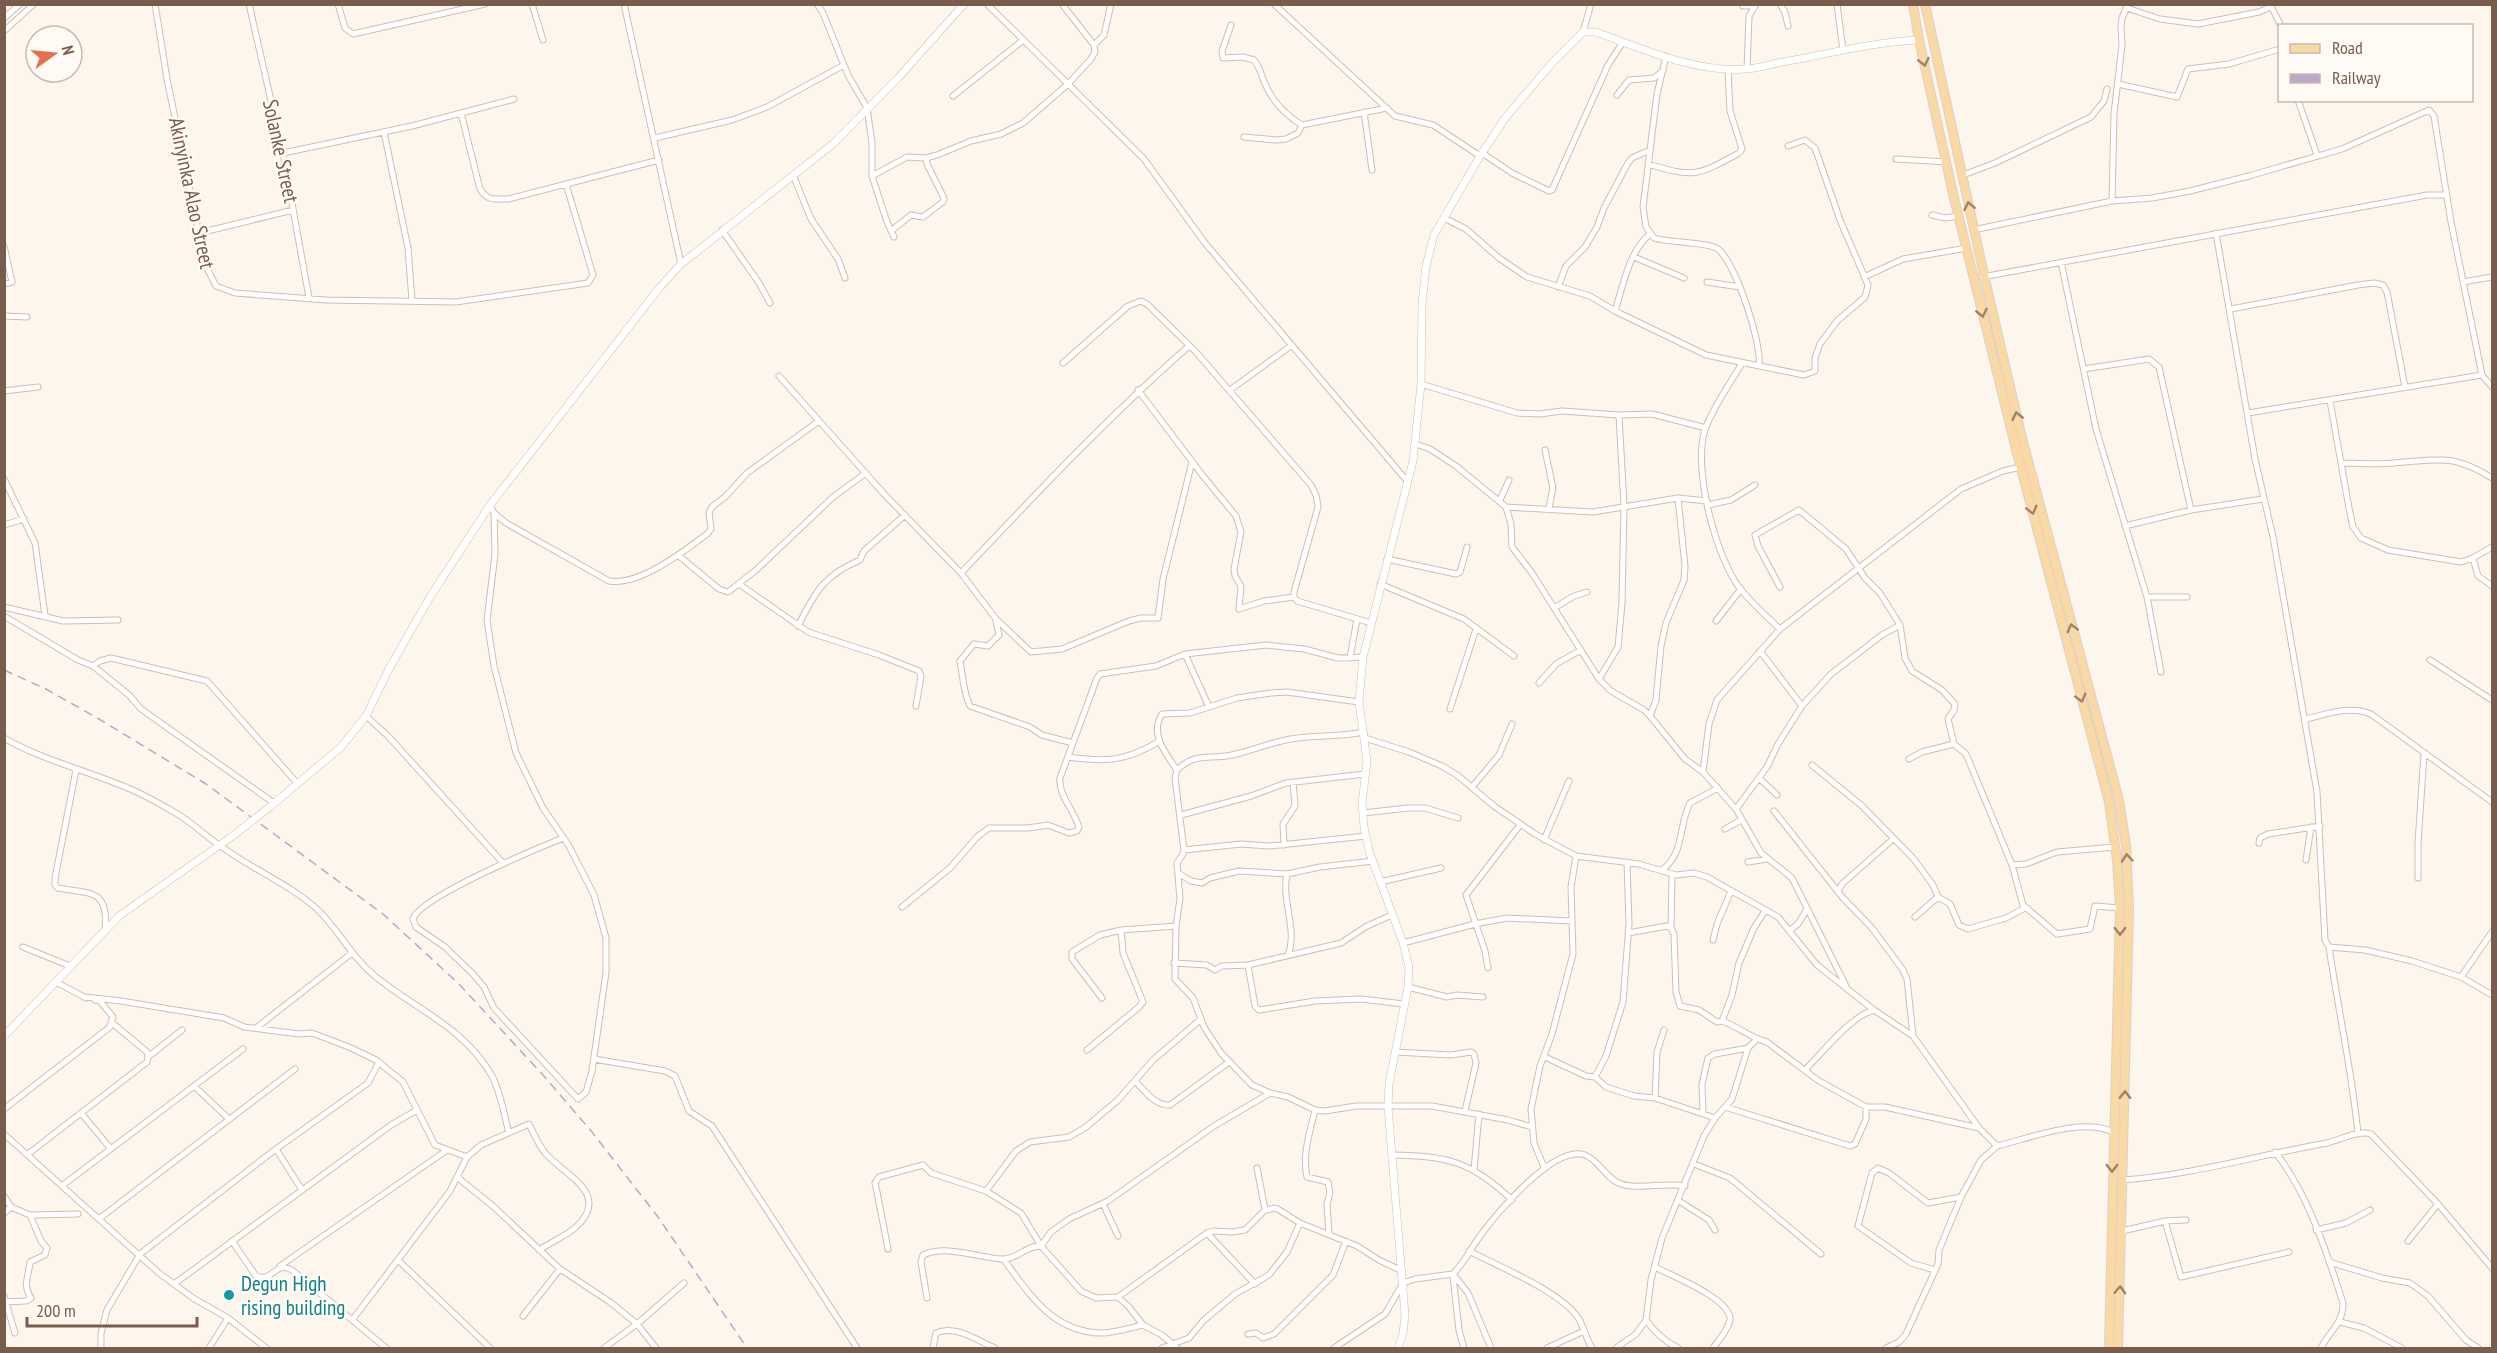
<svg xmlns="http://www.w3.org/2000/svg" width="2497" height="1353" viewBox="0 0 2497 1353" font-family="'PT Sans Narrow',sans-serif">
  <rect width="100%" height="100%" fill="#fdf6ec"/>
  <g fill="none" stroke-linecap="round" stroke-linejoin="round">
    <!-- minor casing -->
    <g stroke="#d1beb0" stroke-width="7">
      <path id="minor" d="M155,4l12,75 38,185 11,22 19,7 91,7 130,2 132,-19 5,-8 -27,-91
        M249,4l34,149 26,145
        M338,4l7,24 8,6 132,-30
        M532,4l11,36
        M624,4l57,260
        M817,4l6,9 25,62 19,33 5,35v33l15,46 7,15
        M987,4l157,155 61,84 203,239
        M1274,4l121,112 38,9 47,31
        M1743,4v2h12l-6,10 -2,53
        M1780,4l5,8 3,14
        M1837,4l6,46
        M2270,4l11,22
        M2127,8l33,11 38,5 61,-12 11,-5
        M4,18l16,-14
        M1231,25l-9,26 1,7 20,-1 11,3c6,7 8,18 12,26 8,17 21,30 36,39l85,-17
        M4,31l30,-27
        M1583,32l8,-28
        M1094,45l10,-10 7,-31
        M1666,56l-9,38 -14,113 3,20 8,11c15,5 56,4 64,11 18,15 44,94 41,117
        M2118,84l59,13 11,-28 41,-5 51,-15
        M1617,95l12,-15 25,-2 9,-7
        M953,96l69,-55
        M2298,100l19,55
        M1364,112l8,58
        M461,113l19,76c7,12 15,10 28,10l151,-39
        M384,132l24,116 4,53
        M1244,137l32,3 10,-1 12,-6 4,-8
        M655,138l77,-18 35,-13 77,-42
        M283,153l129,-27 102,-27
        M1482,153l30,20 37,18 3,-1 56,-125 15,-23
        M1896,159l51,3
        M1648,164c46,14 49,12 91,-11l3,-4 -12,-38 -2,-42
        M793,175l18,44 27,40 7,19
        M1963,175l32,-12 96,-46 13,-16 3,-12
        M872,176l35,-19 19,1 11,-3 34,-14 30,-7 22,-11 45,-39 23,-25 4,-7 -1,-7 -32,-41
        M2112,201l2,-87 8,-69 -1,-19 1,-8 6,-14
        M1932,215l13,3 14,-2
        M1444,218l22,11 33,29 28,19 63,19 25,15 91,44 98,20 11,-4v-13l5,-14 17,-23 28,-24 3,-12 -28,-65 -25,-72 -10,-8 -17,6
        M722,230l37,53 11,20
        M1973,230l139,-29 40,-3 38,-7 59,-15 93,-27 87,-39 5,6 17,106 31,153 10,12
        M891,231l20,-16 12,2 20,-15 1,-4 -17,-34 -1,-6
        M199,233l94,-23
        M2216,233l39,226 18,78 44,255 8,148 4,7c9,62 23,124 29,187
        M4,246l8,36 -8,2
        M1634,257l50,21
        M2061,262l35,167 51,168 14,75
        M1864,277l39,-18 64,-11
        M1982,277l445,-82h19
        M1707,282l33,5
        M2463,282l29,-5
        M1558,287l8,-21 19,-19 12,-20 7,-19 24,-45 4,-5 18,-8
        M2231,309l127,-24 16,-2 9,2 4,7 18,95
        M1615,311c8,-25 14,-60 35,-77
        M4,316l23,1
        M1063,363l65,-57 13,-5 6,3 49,48 115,133 5,10 2,12 -24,85v5
        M1742,363c-12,21 -27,41 -36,64 -15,38 10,132 35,163 12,14 26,27 39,39
        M2084,369l65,-10 10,8 32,143
        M779,376l106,119 76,78 35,46 35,33 31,-3 67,-28 12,-3h17l5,-39 29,-117
        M1421,384l96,29 23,1 22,-3 57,4 33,-1 54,14
        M1138,390l65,86 33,40 5,16 -7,37 1,7 6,10 -2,23 25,-8 30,-4 3,4 74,22
        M1230,390l62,-45
        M4,391l34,-4
        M2330,401l19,107 4,19 8,11 27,12 73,12 12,-4 19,-11
        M2248,413l234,-38
        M1416,444l14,5 26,17 50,41 5,17 1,23 20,26 67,106 12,12 33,19 6,6 35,43 18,13 33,37 25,44 31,25 54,108
        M1545,450l8,38 -4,20
        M2342,463c17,0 34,2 52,0 44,-3 58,-10 98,15
        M4,479l31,64 10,72
        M1500,500l9,-20
        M490,505l4,8 1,41 -8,66 7,46 22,87 27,55 26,38 25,49 12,43v34l-14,99 -6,21 -8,7 -84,-91 -10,-21 -11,-13 -28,-27 -29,-20 -3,-8c7,-22 125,-71 150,-81
        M1708,505l23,-5 24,-15
        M1506,507l87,5 85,-14 29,3
        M494,513l12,10 103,58c31,5 75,-30 98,-47l4,-5 -2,-16 3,-6 14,-11 21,-23 72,-52
        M4,525l20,-6
        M2125,526l66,-16 72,-11
        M679,556l40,33 9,3 28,-22 77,-73 33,-24
        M2473,558l5,18 14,10
        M1387,559l69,15 4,-2 7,-25
        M961,573c74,-78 147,-156 228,-227
        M739,584l69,48 71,23 40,16 2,5 -5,30
        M1380,584l84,35 50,37
        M1780,587l-22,-41 -3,-11 44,-25 47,39 19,29 15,15 20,32 5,33 7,13 30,19 13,14 -1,6 -6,9 6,25 12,10 46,111 11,40 34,29 33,-5 5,-23 25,2
        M2147,597h40
        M4,607l59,14 55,-1
        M1554,608l20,-12 13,-4
        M4,616l74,44 15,6 7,-5 11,-3 96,23 90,102
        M996,621l3,14 -11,11 -14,-2 -14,17c3,15 3,31 10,45l60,21 12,8 31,8
        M1716,621l25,-32
        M798,626c17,-34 26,-51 62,-66l4,-9 41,-36
        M1760,651l42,55
        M1185,654l24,53
        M1350,658l7,-39
        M2430,660l62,40
        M93,666l36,29 12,14 133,94
        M1599,679l19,-32 4,-44 2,-97 -5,-91
        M1539,683l17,-19 25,-14
        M1450,709l26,-80
        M366,716l22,20 115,127
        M1650,716l6,-16 5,-54 5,-23 18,-43 1,-14 -7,-68
        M2306,719c21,-5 44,-14 65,-5l121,88
        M1364,732c-24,5 -49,3 -73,7 -20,3 -39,12 -59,16 -24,5 -36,-3 -55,15l-2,8 9,72 -1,4 -6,9 3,36 -4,27 -1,53 18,19 11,29 17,26 31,32 18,8 18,4 27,13 10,1 31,-5h76l76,14 24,7
        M4,738c40,23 85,33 126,51 15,6 30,15 44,23 18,10 31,24 48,35 30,22 67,37 95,62 22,21 35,49 59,68 42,34 88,50 116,99 9,17 12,39 17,57
        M1365,738l44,14 33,14 15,9 37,31 41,28 41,22 63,8 37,11 18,-2 13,4 71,40 39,48 57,45 39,26 66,92 18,18c33,-8 85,-29 116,-14
        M1068,757c38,5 56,5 90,-15
        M1909,759l13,-7 32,-8
        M1812,765l49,40 52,53 20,27 5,12 -23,20
        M76,770l-21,108v7l3,3c33,6 51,1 47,42
        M1177,770c-11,-16 -28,-36 -15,-56l28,-1 47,-15 34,-5 16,-1 72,10
        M1703,772l6,-48 8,-24 63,-71 181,-140 42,-18 18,-4
        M1759,778l18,17
        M1472,787l27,-32 13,-31
        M1736,809l31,-42 11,-23 24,-38 29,-32 51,-39 18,-10
        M1774,811l69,87 29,30 31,42 4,9 6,57
        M1363,813l45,-5h17l33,10
        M1181,815l70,-19 35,-13 79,-9
        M1725,829l16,-9
        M1544,840l25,-59
        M2259,843l1,-5 8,-4 52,-8
        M1284,845l-1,-21 12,-18 -2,-24
        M1184,850l57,-6 28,2 97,-10
        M2306,860l5,-33
        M1748,862l19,-3
        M2012,865l14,-1 31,-12 58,-5
        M1662,870c23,-17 16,-44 28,-67l28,-15
        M1178,873l13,8 11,2 8,-5 29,-7 48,3 33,-7 53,-6
        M1287,874c-6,27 11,55 1,81
        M1672,874l-1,54 3,6 2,58 4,14 19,4 18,12 5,-1 10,-26 7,-32 15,-35 11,-17
        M2418,878v-35l6,-89
        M1380,882l61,-14
        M1838,891l4,-7 51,-45
        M1938,897l12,7 9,21 9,4 38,-11 19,-10
        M902,907l48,-39 27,-31 12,-9h39l20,-3 21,8 8,-2 2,-4c-5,-17 -21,-32 -19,-49l37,-100 3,-4 56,-8 29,-12 81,-9 38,4 34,9 25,-1
        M1790,930l8,-6 9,-15
        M1628,933l39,-7 4,2
        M1713,940l4,-16 14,-33
        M1403,943l72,-19 32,-6 64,3
        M23,947l47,19
        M2329,947l36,3 47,11 49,16 31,-45
        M1174,963l33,2 8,5 7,-4 26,-1 93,-22 26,-17 25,-11
        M1248,965l7,41 4,4 56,-9 46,-2 43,5
        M1488,968l-3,-17 -19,-56 54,-70
        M2461,977l31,18
        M56,982l30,16
        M1408,987l39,10 10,-2 26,2
        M85,997l36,4 103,17 20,9 55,7 13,-1 37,14 27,13 27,22 32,63 32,12
        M1102,998l-30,-39v-7l28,-17 21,-5 55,-4
        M1200,1020l-47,40 -35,40 -32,27 -17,10 -39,5 -14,9 -30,40 35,22 20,33 40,45 15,7 22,-1 89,-64 7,-2 18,1 13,-2 20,-20 11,-2 24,15 57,23 22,14 23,11
        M1722,1021c16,5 28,17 45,21l52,39 47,26h19l94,21
        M111,1022l36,30 1,5
        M256,1028l96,-75
        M1087,1050l52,-43 4,-5 -20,-49 -2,-23
        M1395,1052l56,3 20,-3 3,2 2,9 -11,48
        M1545,1057l41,19 9,1 11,10 28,9 21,2 60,20
        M594,1059l71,12 10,5 14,35 23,15 145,222
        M1805,1070c17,-17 46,-54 69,-60
        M1595,1077l11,-21 17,-54 6,-78 -2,-62
        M1135,1081c10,10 20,25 35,24l59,-43
        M194,1086l35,33
        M1655,1098l2,-46 7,-22
        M1725,1107l125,39 5,-2 11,-25v-12
        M4,1109l106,-82 3,-10 -13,-16 -5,-1
        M1315,1110c-5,22 -13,44 -8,67l21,5 2,11 -3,11 2,30
        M81,1113l30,36
        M1703,1113l-1,-29 6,-26 7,-4 33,-6
        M4,1134l155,139 34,25 35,20 38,30
        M276,1149l26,41
        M2275,1152c33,41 52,101 68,151 1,19 -14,29 -22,45
        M28,1154l119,-92 1,-5 34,-27
        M1392,1155c55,1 79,6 120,45
        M1694,1164l36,14 91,76
        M1544,1167l-10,-24 -3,-34 9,-43 12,-32 21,-80 -2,-67 5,-31
        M1257,1168l8,42
        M1474,1170l5,-56
        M457,1177l37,30 66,62 50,33 27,22 19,24
        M2123,1180c69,-5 136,-25 204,-37 13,-3 31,-13 44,-9l67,70 54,64
        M63,1185l180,-136
        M4,1196l7,11 19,8 48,-1
        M1679,1201l30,19 6,10
        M1103,1204l15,32
        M4,1213l7,-6
        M100,1218l195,-149
        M2165,1221l16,56 108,-25
        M2316,1230l30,-7 24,-13
        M2122,1231l43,-10 21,-1
        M1207,1233l48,51
        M232,1241l24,35c18,7 18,-16 36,-6l94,78
        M2408,1241l30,-37
        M1041,1246l10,-14 18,-13 39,-18 106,-75 56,-33
        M888,1249l-11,-57 -2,-9 4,-6 44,-12 8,8 55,18
        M1469,1251c29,15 93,41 110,68 5,9 7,20 13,29
        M1004,1260c26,35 49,72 97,73 13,0 28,-5 42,-8
        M399,1261l91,87
        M2329,1262l53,16 28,5 18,13 38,44 12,8
        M280,1266l167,-116
        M1655,1267c17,9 77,32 75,53 -2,10 -11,20 -17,28
        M1935,1270l-24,-7 -53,-37 14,-53 6,-5 11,5 39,30 33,-6
        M1453,1274l15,19 23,55
        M1453,1276l6,54 5,18
        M174,1284l217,-159 26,-15
        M4,1296l11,37
        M1118,1297l11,10 14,18 19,10 15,13
        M927,1298l-6,-36 2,-7c24,-11 55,3 79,4 15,1 24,-14 39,-13
        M4,1302l22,-1 5,-3c-9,-14 -2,-22 -1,-36l15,-7 2,-7 -6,-7 -11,-26
        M523,1316l37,-47
        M353,1319l97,-128 17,-34 14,-12 48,-21c5,10 9,20 16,29 19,22 68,41 30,75 -10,8 -25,15 -36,22
        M1646,1320c9,13 18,21 32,28
        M2340,1322l24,6 38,20
        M1248,1334l8,-1 7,5 11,-4 59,-59 13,-34
        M101,1348v-15l6,-23 33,-56 136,-105 92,-66 11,-21
        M209,1348l19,-30
        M604,1348l33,-24 47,-41
        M933,1348l3,-15c19,-9 42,8 59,15
        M1162,1348l27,-10 14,-17 32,-27 34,-19 18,-23 13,-29
        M1334,1348l51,-34 18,-31 12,-4 38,-5c12,-12 19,-28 30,-42 16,-21 72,-88 102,-77 14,5 21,24 36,29 18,6 44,-2 64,2
        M1547,1348l37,-17
        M1616,1348l20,-14 10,-14 5,-40 11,-42 42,-102 11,-18 17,-19 16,-51 8,-8
        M1886,1348l13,-6 7,-8 32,-70 1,-14 22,-53 20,-37 16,-14"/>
    </g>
    <!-- tertiary casing -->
    <g stroke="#d1beb0" stroke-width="8">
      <path id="tertiary" d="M271,806l70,-59 25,-31 24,-49 40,-70 60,-92 170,-218 21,-23 152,-120 65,-66 66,-74
        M4,1036l115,-120 115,-81
        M1398,1348l5,-14 2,-19 -17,-208 1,-23 19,-97 1,-20 -6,-24 -34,-92 -5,-24 -2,-23 5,-43 -8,-59 4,-45 50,-196 8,-77 1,-80 4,-38 8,-31 46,-79 26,-39 46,-54 31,-31h13c47,17 100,41 151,37 12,-1 24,-5 36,-7 45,-8 90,-20 136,-22"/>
    </g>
    <!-- primary casing -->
    <g stroke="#dad1cd" stroke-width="10">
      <path id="primary" d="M1913,4l6,36 35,158 63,255 92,349 8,58 3,48 -11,440
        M1925,4l59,271 38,163 97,362 7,46 3,62 -11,440"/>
    </g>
    <!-- minor -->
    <use href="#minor" stroke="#fff" stroke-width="5"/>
    <!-- tertiary -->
    <use href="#tertiary" stroke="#fff" stroke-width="7"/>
    <!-- primary -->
    <use href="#primary" stroke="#fbd9a5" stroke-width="8"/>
    <!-- rail -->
    <path stroke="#b9a8c9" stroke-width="1.5" stroke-dasharray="9 6" stroke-linecap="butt" d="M4,670l42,19 53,30 107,65 177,130 76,70 84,91 49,57 66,85 89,131"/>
    <!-- tertiary-bridge casing -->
    <g stroke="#d1beb0" stroke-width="8" stroke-linecap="butt">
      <path id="tertiary-bridge" d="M234,835l37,-29"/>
    </g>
    <!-- tertiary-bridge -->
    <use href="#tertiary-bridge" stroke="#fff" stroke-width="7"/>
  </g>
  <!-- one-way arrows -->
  <defs><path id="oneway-chevron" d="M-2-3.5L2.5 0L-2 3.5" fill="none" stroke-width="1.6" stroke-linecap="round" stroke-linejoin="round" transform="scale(1.5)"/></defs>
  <g stroke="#a18267">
    <use href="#oneway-chevron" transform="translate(1924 62) rotate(77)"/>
    <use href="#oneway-chevron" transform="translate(1969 206) rotate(-101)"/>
    <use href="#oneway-chevron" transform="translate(1982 313) rotate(77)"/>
    <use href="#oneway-chevron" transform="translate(2017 416) rotate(-103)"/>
    <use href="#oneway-chevron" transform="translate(2032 510) rotate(76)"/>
    <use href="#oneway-chevron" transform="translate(2072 628) rotate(-105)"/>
    <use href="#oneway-chevron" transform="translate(2081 698) rotate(75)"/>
    <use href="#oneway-chevron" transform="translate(2127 858) rotate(-95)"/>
    <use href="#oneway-chevron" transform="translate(2120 931) rotate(90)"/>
    <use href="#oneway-chevron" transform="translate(2125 1095) rotate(-89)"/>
    <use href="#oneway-chevron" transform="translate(2112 1168) rotate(90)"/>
    <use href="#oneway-chevron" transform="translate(2120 1290) rotate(-88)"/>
  </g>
  <!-- markers -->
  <circle fill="#0f9aa8" stroke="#fffaf3" stroke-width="2" cx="229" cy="1295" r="6"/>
  <g text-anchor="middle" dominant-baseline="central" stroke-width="5" stroke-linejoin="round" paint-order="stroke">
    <!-- street labels -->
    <g font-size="21" fill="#7a5c4d" stroke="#fffaf3">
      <text transform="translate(281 151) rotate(78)">Solanke Street</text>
      <text transform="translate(192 193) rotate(78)">Akinyinka Alao Street</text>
    </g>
    <!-- culture labels -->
    <g font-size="21" fill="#0d838f" stroke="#fffaf3" text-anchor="start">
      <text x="241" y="1283">Degun High<tspan x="241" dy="24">rising building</tspan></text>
    </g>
  </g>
  <!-- border -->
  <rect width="2497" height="1353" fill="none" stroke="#7a5c4d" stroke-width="12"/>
  <!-- legend -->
  <rect x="2278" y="24" width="195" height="78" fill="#fffaf3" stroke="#cabbb1" stroke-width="1.5"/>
  <rect x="2290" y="44" width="30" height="9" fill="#fbd9a5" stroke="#cabbb1" stroke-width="1.5"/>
  <text x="2332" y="54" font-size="18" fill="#7a5c4d">Road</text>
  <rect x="2290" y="74" width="30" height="9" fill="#b9a8c9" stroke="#cabbb1" stroke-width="1.5"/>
  <text x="2332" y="84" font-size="18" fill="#7a5c4d">Railway</text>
  <!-- north arrow -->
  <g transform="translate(54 54) rotate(75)"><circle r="28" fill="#fffaf3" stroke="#cabbb1" stroke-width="1.5"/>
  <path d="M0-4.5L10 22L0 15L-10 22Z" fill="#e76f51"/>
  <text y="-9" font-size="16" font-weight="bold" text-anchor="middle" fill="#7a5c4d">N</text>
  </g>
  <!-- scale -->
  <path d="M27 1317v9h170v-9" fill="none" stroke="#7a5c4d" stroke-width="3"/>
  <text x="36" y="1317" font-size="18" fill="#7a5c4d" stroke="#fffaf3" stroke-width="4.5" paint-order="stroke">200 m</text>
</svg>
